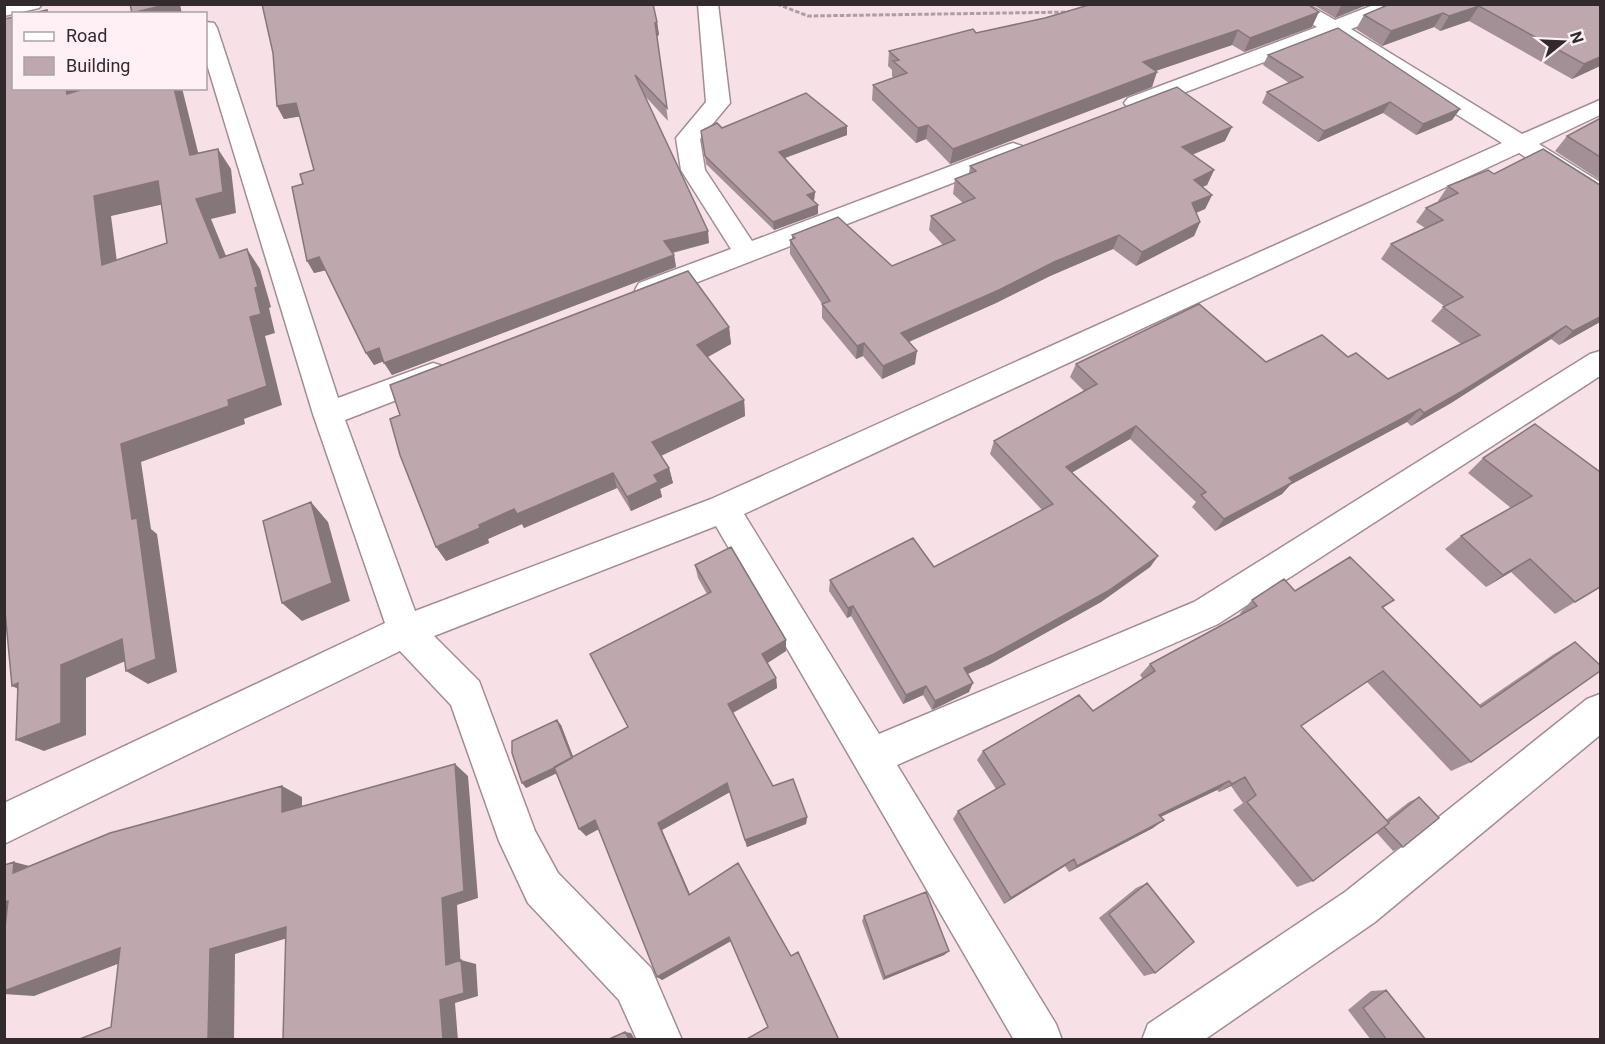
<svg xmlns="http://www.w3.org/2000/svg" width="1605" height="1044" viewBox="0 0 1605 1044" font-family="Roboto,sans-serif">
  <rect width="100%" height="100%" fill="#f7e0e6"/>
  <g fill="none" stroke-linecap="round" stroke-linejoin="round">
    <!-- street casing -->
    <g stroke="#a38d93" stroke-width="3">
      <path id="street" d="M4,4h38l-3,4 -35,8z
        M698,4h20l12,99 -30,36 5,31 47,71 252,-95 9,-3 9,3 3,5 -3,5 -363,141 -10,3 -10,-3 -4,-7 4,-7 92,-34 -50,-79 -5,-32 30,-36z
        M1280,4h27l28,16 41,-16h30l-3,4 -52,21 171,105 78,-34v15l-61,29 61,38v19l-9,-2 -72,-46 -775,361 135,220 315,-132 396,-248 10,-3v25l-382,248 -321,141 159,259 6,16h-48l-298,-514 -282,110 45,45 56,150 23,42 93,95 31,72h-45l-18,-40 -91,-97 -29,-62 -48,-136 -51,-54 -396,193v-41l381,-180 -72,-209 -107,-353v-39l8,1 3,5 121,370 95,-35 10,3 5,8 -5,8 -98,38 70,191 296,-112 791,-356 -170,-107 -188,72h-16l-4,-5 4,-5 189,-71z
        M1600,694v41l-225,187 -171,118h-62l6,-16 197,-132 242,-193z"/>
    </g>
    <!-- path -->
    <path stroke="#af9da2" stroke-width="3" stroke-dasharray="4.5 2" stroke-linecap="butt" d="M777,4l31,12 264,-4"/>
    <!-- street -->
    <use href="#street" fill="#fff" fill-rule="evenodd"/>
  </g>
  <!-- wall -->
  <path fill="#a39096" d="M1312,4h57l-34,14z
    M1390,4h210v62l-28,13 -103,-58 -29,10 -6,-4 -52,19 -26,-17 8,-14z
    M1045,18l267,9 -68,25 -12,-7 -77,26 -3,16 -202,77 -24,-25 -10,4 -44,-43 1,-15 21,-7 -2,-2v-6l-4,-4 1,-15z
    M657,22l2,13 -2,1 11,85 -23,-25 64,147 -36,10 1,2 2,12 -284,108 -8,-14 -10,4 -8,-12 -40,-83 -12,3 -11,-89 11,-14 -14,-54 -16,3 -7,-13z
    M1268,55l192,54 -8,11 -36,15 -33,-22 -65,29 -56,-39 5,-11 22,-9 -26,-18z
    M1600,120v60l-45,-29 12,-15z
    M722,128l125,7 -62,23 30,34 -1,9 4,13 -44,16 -68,-66 -5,-33z
    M1225,141l-33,14 22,15 -7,15 -5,2 10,8 -7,14 -9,4 4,9 -6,14 -58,30 -23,-17 -63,27 -54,27 -87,39 6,22 -33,15 -19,-23 -7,3 -34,-41v-14l-32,-50v-14l2,-1v-4l100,31 51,-21 -14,-15 2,-14 32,-13 -10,-9 2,-15 14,-5 1,-8z
    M1494,174l106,11v137l-41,23 -8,-6 -100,64 -40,23 -4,-4 -117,63 -8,9 -67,37 -23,-24 4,-5 -66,-63 -58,33 86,84 -8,11 -49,35 -111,62 -22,10 1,18 -37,18 -9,-15 -20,9 -52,-88 -4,2 -18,-27 1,-11 104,-13 108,-57 -52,-56 4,-13 90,-50 -14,-14 6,-13 190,-2 82,-5 40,22 73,-35 -30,-23 13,-15 -63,-47 10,-15 34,-16 -9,-6 10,-14 13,-6 -1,-1 10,-15z
    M729,327l2,17 -23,13 36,43 1,16 -84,40 8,12 4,15 -13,6 2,8 -31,14 -14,-23 -93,40 -2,-4 -34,15 1,4 -43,18z
    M1535,424l65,163 -45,27 -44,-42 -25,15 -41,-38 16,-13 50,-28 -43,-35 15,-15z
    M695,565l91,75v11l-19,12 9,15 1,10 -44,25 40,73 34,31 -1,7 -59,23 -17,-55 -68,38 28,65 48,-32 30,164 -37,-86 -69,39 -64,-151 -12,7 -30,-63 -30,15 35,-63 12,32 55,-30 79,-133 -9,-16z
    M1295,591l99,9 -11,8 96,97 75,-51 21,-12 -104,120 -20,9 -84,-89 -66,44 85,94 23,-18 10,-5 -16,50 -10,4 -16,-18 -64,48 -16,6 -64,-77 10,-7 -12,-17 -12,6 -2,-2 -57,27 -7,11 -84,44 -4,-6 -61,38 -51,-85 5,-8 38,-22 -19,-29 6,-9 110,-40 50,-32 -3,-4 10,-11 91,-50 -1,-1 12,-13z
    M1147,883l8,90 -11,3 -45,-58 37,-30z
    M864,916l85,35 -5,4 -61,25 -21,-59z
    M1386,990l40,50h-55l-23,-30 23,-19z"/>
  <!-- shaded-wall -->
  <path fill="#85767a" d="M168,4h12l2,10 -50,-1z
    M1342,4h27l-34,14z
    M1479,6l-10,15 -29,10 9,-15z
    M1319,12l-7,15 -68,25 6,-14z
    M1443,13l-9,14 -52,19 9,-15z
    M657,22l2,13 -2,1 11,85 -13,-98z
    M1238,30l-6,15 -94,32 5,-15z
    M1600,57v9l-28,13 12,-15z
    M1157,72l-5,15 -202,77 3,-15z
    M66,88h10l6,26 -15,-20z
    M174,88h8l22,88 -14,-21z
    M1390,102l-7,11 -65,29 6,-11z
    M296,103l7,13 -19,3 -7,-13z
    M1460,109l-8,11 -36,15 7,-11z
    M928,125l-2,14 -10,4 2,-15z
    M847,126v9l-68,25v-8z
    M1232,127l-7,14 -49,20 6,-14z
    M218,149l13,20 5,44 -25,6 24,59 -15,-20 -24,-59z
    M1214,170l-7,15 -20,9 7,-14z
    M158,181l15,21 -62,14 9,69 -18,-20 -8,-69z
    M815,192l-1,8 -7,3v-8z
    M1212,195l-7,14 -19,8 6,-14z
    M818,205v9l-44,16 -1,-8z
    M1200,222l-6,14 -58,30 6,-14z
    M708,231l1,12 -43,11 -2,-13z
    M1119,235l-6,14 -63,27 -54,27 -97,43 2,-13 153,-71z
    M247,249l13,20 11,38 -2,1 6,25 -10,3 17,69 -38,14 1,5 -104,38 10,67 6,5 20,138 -29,12 -22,-13 6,-152 -11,-75 107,-44 22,-83z
    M674,255l2,12 -284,108 -8,-12z
    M319,257l8,13 -13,3 -7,-12z
    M1600,317v5l-41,23 14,-14z
    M1566,326l-15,13 -100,64 -40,23 13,-13z
    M729,327l2,17 -31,17 -3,-16z
    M864,343l-1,13 -7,3 1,-13z
    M379,348l8,12 -13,5 -8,-12z
    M917,351l-2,13 -33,15 1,-13z
    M744,400l1,16 -89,42 -4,-16z
    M1420,409l-13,13 -117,63 -8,9 -67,37 9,-12 65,-41z
    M1136,426l-6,13 -69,40 5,-12z
    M669,468l4,15 -13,6 2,8 -31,14 -4,-14 27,-22z
    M613,473l4,15 -93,40 -2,-4 -34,15 1,4 -43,18 -10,-14 43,-22 35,-16z
    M311,502l17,20 22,79 -48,20 -20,-18z
    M1158,556l-8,11 -49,35 -111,62 -30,13 4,-9z
    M1530,559l-19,13 -25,15 17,-12z
    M853,606l-2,10 -4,2 1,-10z
    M122,639l22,14 -58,25v57l-42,16 -28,-11 45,-75z
    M786,640v11l-23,15 -1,-12z
    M776,678l1,10 -47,26 -2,-10z
    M18,683l21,16 -27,-13z
    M973,683l-4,9 -37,18 3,-9z
    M926,686l-3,9 -20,9 3,-9z
    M557,720l4,5 15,39 -50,24 -4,-5z
    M455,764l13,12 10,122 -21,7 4,64 -15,-4 -4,-67z
    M1245,777l-14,9 -12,6 13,-8z
    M1229,781l-12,9 -69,33 11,-8z
    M727,783l3,9 -68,38 31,71 -4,-6 -31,-72z
    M282,786l20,11v24l-20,-9z
    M807,817l-1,7 -59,23 -2,-7z
    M595,820l6,8 -15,8 -7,-7z
    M1164,820l-11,8 -84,44 8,-6z
    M1074,859l-9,7 -61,38 7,-6z
    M14,862l31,8 -32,3z
    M8,901l32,6 -36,13v-18z
    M286,927l21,5 -72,22 -1,86h-26l2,-91z
    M729,937l2,4 -69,39 -5,-3z
    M120,948l29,4 -115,44 -30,-2v-3z
    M949,951l-5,4 -61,25 2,-3z
    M461,960l15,4 2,32 -23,7 3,37h-15l-3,-40z
    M625,1032l6,1 4,7h-5z"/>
  <!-- building -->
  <path fill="#bea8ae" stroke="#85767a" stroke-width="1.5" fill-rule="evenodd" d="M130,4h38l-36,9z
    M262,4h391l4,18 -2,1 12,85 -32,-33 73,156 -44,10 10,14 -290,108 -5,-15 -13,5 -47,-96 -12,4 -15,-74 11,-3 -3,-10 14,-4 -18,-67 -19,3 -4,-53z
    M1092,4h215l12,8 -69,26 -12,-8 -95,32 14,10 -204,77 -25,-24 -10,3 -45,-43 34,-12 -14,-12 6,-1 -10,-9 84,-22 3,4 69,-15z
    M1390,4h210v53l-16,7 -105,-58 -30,10 -6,-3 -52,18 -27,-16z
    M47,10l1,4h-18z
    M14,17v71h52l1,6 20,-6h87l16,67 28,-6 5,43 -27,7 24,59 27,-9 11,38 -3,1 6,26 -11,3 17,69 -39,14 1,6 -108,38 11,75 5,-1 19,141 -30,12 -4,-32 -61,26v58l-45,17 2,-57 -6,3 -8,-86v-581zM158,181l9,62 -65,22 -8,-69z
    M1338,28l122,81 -37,15 -33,-22 -66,29 -57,-39 36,-15 -35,-22z
    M1177,87l55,40 -50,20 32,23 -20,10 18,15 -20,8 8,19 -58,30 -23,-17 -65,27 -55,28 -98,43 16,18 -34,15 -19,-23 -7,3 -35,-42 8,-3 -40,-61 5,-2 -3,-3 46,-18 54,49 63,-26 -24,-24 44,-18 -20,-19 21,-8 -6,-5z
    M806,93l41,33 -68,26 36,40 -8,3 11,10 -45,17 -68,-66 -4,-25 16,-8 5,5z
    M1599,119l1,1v37l-33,-21z
    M1543,149l57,36v132l-27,14 -7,-5 -102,64 -40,23 -4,-4 -131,69 4,4 -69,37 -23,-24 5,-3 -70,-66 -70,41 92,89 -50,35 -114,63 -30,14 9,15 -38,18 -9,-15 -20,9 -53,-89 -5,2 -18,-28 83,-42 21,29 119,-63 -59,-63 103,-57 -21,-20 123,-60 67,58 56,-27 26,22 8,-4 32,26 92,-44 -37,-28 20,-10 -72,-53 52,-24 -17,-12 32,-15 -10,-7 40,-16 6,4z
    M688,271l41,56 -32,18 47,55 -92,42 17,26 -15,7 4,7 -31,15 -14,-24 -96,41 -3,-5 -35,16 1,3 -44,19 -36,-92 -10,-36 10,-4 -10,-30z
    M1535,424l65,48v115l-25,15 -45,-43 -27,16 -42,-39 71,-40 -49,-38z
    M311,502l21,81 -50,20 -19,-82z
    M731,547l55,93 -24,14 14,24 -48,26 45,82 20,-7 14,38 -62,23 -18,-57 -69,40 31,72 49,-32 53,93 7,-4 41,88h-94l23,-13 -39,-90 -72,40 -62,-157 -16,9 -25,-62 74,-40 -38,-73 121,-62 -16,-27z
    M1350,557l44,43 -12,7 99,100 94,-65 25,23v6l-129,91 -88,-91 -82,55 88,97 -76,58 -66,-79 9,-7 -11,-18 -13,7 -3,-3 -70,34 5,5 -87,46 -3,-7 -63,39 -53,-87 47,-27 -22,-33 96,-56 14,16 62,-40 -5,-7 107,-58 -5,-6 32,-21 11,12z
    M557,720l15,38 -18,10 -32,15 -10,-30v-12z
    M455,764l9,127 -22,7 4,67 15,-5 3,33 -24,7 3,40h-160l3,-113 -76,22 -2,91h-131l34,-13 9,-79 -116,43v-55l4,-35 -4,1v-37l10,-3 -1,11 97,-40 172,-47v26z
    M1419,797l20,21 -36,29 -19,-20 5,-4 -1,-1z
    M1147,883l47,59 -39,31 -46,-59z
    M926,892l23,59 -64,26 -21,-61z
    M1386,990l40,50h-39l-24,-32z
    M625,1032l5,8h-23z"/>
  <!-- border -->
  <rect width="1605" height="1044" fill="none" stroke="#322a2c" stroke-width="12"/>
  <!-- legend -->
  <rect x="12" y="12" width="195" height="78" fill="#fef0f4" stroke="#aca1a4" stroke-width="1.5"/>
  <rect x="24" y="32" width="30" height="9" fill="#ffffff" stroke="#aca1a4" stroke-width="1.5"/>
  <text x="66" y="42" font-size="18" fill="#322a2c">Road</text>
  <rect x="24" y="57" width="30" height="18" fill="#bea8ae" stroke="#aca1a4" stroke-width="1.5"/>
  <text x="66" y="72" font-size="18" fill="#322a2c">Building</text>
  <!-- north arrow -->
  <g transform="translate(1563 42) rotate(72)" stroke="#fef0f4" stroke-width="4.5" paint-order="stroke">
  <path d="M0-4.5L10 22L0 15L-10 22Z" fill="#322a2c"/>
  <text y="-9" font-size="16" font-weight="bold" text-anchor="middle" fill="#322a2c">N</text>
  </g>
</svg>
